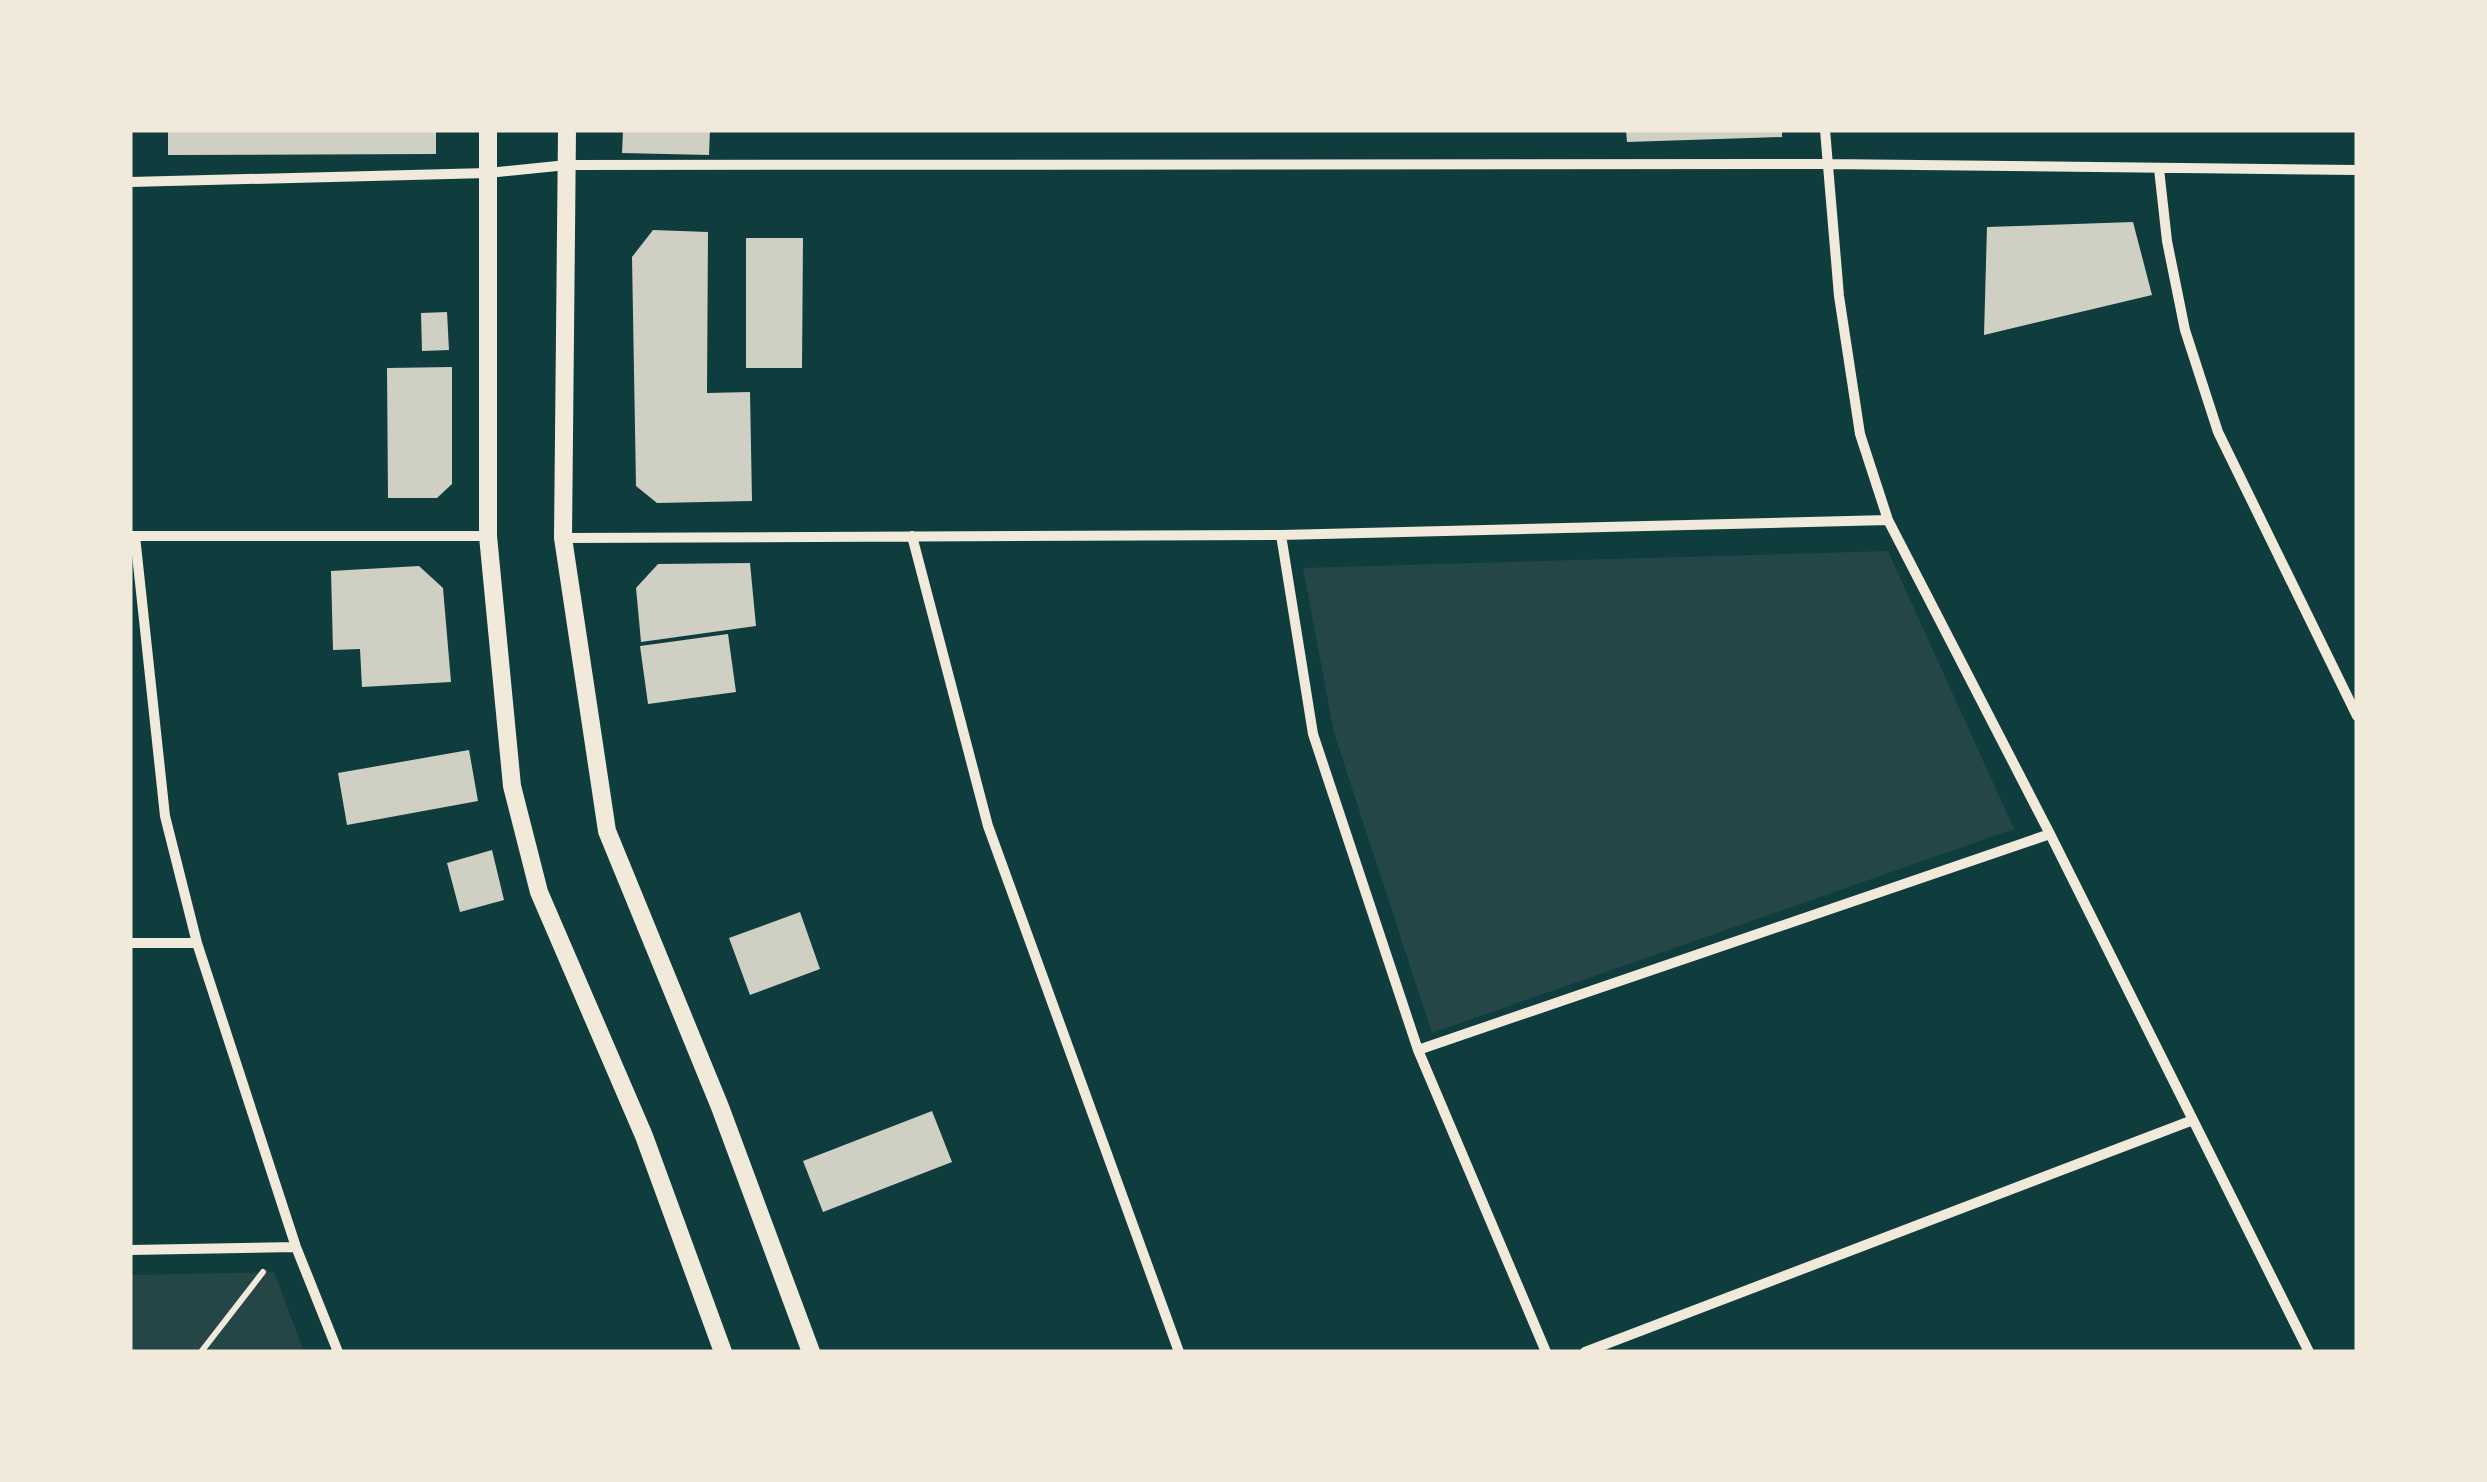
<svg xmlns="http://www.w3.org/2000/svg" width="2487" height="1482" viewBox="0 0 2487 1482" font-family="Karla,sans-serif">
  <rect width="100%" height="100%" fill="#0f3d3e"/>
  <!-- green -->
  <path fill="#244646" d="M1888,551l126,278 -582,204 -98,-300 -31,-165z
    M274,1272l30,80h-174v-77z"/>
  <!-- building -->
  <path fill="#cfcfc3" d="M168,130h268v24l-268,1z
    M623,130h87l-1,25 -87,-2z
    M1626,130h156v7l-155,5z
    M2133,222l19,73 -168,40 3,-108z
    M653,230l55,2 -1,161 43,-1 2,109 -95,2 -21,-17 -4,-229z
    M746,238h57l-1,130h-56z
    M447,312l2,38 -27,1 -1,-38z
    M452,367v117l-15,14h-49l-1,-130z
    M750,563l6,63 -115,16 -5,-54 22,-24z
    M419,566l24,22 8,94 -89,5 -2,-38 -27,1 -2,-79z
    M728,634l8,58 -88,12 -8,-58z
    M469,750l9,51 -131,24 -9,-52z
    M492,850l12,50 -44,12 -13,-49z
    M800,912l20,57 -70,26 -21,-57z
    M932,1111l20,51 -129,50 -20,-51z"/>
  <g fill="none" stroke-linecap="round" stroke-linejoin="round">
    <!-- path -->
    <path stroke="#f1e9da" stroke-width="6" d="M201,1352l62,-80"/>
    <!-- minor -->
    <path stroke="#f1e9da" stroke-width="10" d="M1825,130l14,166 21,138 28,86 162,314 259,518
      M2159,169l8,72 18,89 33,102 139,284
      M130,182l358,-9 79,-8 1260,-1 530,6
      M1281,535l32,199 105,316 128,302
      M131,536h357
      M135,536l30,280 32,127 99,304 42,105
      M912,536l76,290 191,526
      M563,538l718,-3 607,-15
      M130,943h67
      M1418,1050l632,-216
      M130,1250l166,-3
      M1585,1352l608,-232"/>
    <!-- tertiary -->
    <path stroke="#f1e9da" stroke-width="18" d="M488,130v406l24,250 27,106 105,244 79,216
      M567,130l-4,408 44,293 113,276 91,245"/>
  </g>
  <!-- border -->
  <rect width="2487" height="1482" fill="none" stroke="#f1e9da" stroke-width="265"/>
</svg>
